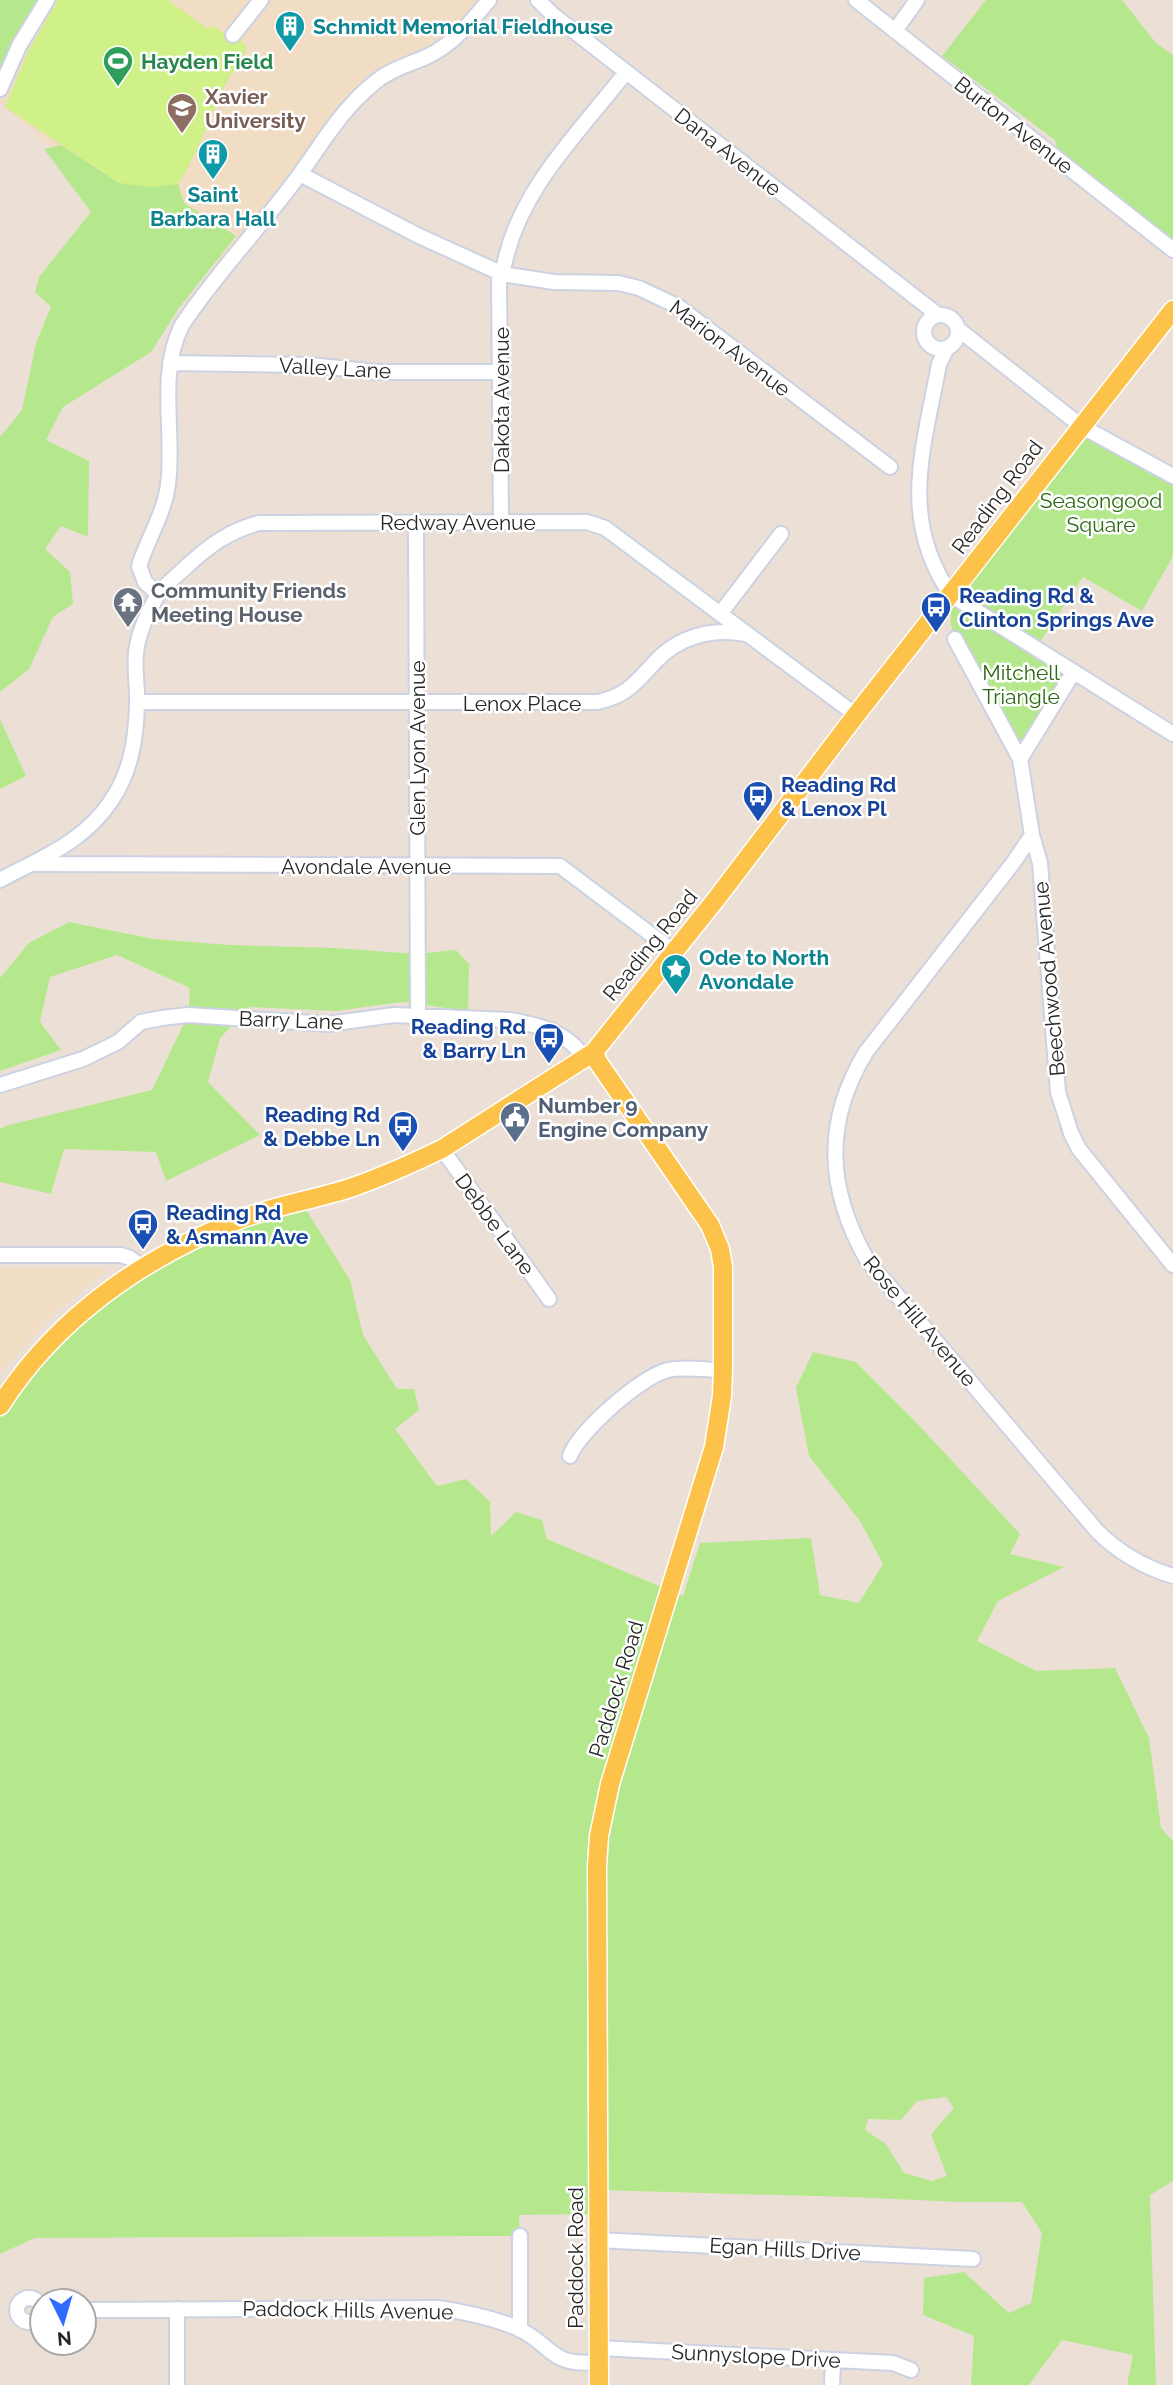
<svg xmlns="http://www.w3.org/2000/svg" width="1173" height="2385" viewBox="0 0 1173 2385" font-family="Raleway,sans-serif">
  <rect width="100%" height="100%" fill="#ece0d6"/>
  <!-- education -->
  <path fill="#f0ddc3" d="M0,0h489l-17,22 -97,60 -149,185 -137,-86 -89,-78z
    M0,1269h108l-58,48 -50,57z"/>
  <!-- green -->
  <path fill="#b5e88d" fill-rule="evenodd" d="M0,0h47l-47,91z
    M986,0h136l34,43 17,12v195l-113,-89 -5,-21 -113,-84z
    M238,38l8,9c-1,12 -12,21 -18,32 -19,34 -29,72 -50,105l6,19 52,33 -57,72 -28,44 -88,55 -17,33 43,21 -1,76 -27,-11 -16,23 25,23 3,32 -20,13 -24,52 -29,23v-255l22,-27 14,-67 15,-36 -16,-15 4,-15 52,-65 -47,-63 17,-4 58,38z
    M1081,426l92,50v80l-31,55 -59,-34 -48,72 38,24 -53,86 -65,-120 -4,-14v-30z
    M0,719l26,57 -26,13z
    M69,922l85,17 76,6 105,3 82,6 39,-4 13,14 -1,47 -66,-9 -66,9 -86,-4 -30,31 -12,44 52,53 -94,46 -10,-29 -92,-3 -13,45 -51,-12v-53l5,-3 147,-36 36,-75 2,-27 -73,-33 -67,22 -10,45 21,28 -61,21v-93l29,-35z
    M300,1200l50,80 13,55 34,54h17l5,21 -24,19 42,57 29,-7 24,23 1,34 25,-24 26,8 5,19 136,57 17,-53 111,-5 9,57 39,8 24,-39 -23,-43 -51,-65 -13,-68 17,-36 43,10 57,57 107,115 -10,20 54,13 -66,34 -21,40 59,30 79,-3 34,70 12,90 12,13v340l-23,14 6,190h-29l6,-30 -71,-15 -33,45h-58l3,-49 -51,-21 1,-37 40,-6 45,41 22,-10 11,-70 -20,-31h-62l-111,-5 -251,-7 -1,24 -78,1 1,21 -485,2 -35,16v-848l117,-122zM946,2097l8,11 -23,26 16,42 -15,5 -28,-8 -18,-29 -21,-14 3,-11 33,1 16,-19z"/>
  <!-- pitch -->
  <path fill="#cff187" d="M58,0h110l40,29 4,-4 13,10 10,2 10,7c4,13 -13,26 -19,38 -17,34 -27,70 -48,102l-28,3 -31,-4 -114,-76 23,-55z"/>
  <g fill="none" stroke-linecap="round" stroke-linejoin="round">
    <!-- minor casing -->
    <g stroke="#ccd2e2" stroke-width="18">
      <path id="minor" d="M538,0l14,14 386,301
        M856,0l317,250
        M895,31l22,-31
        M233,35l28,-35
        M0,89l19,-43 28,-46
        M300,174l119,62 75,34
        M504,266c15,-77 76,-134 122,-194
        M508,275l46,7 64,1 21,5 40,19 211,160
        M499,279l2,243
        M924 332a17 17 0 1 1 34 0a17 17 0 1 1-34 0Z
        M958,329l123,97 92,50
        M947,348l-8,16c-15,83 -41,154 12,231l222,139
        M170,363l141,2 65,7h125
        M416,522l2,495
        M158,594l-13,-12 -6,-16c9,-28 25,-52 29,-81 7,-54 -11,-110 14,-160 35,-53 81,-100 118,-151 23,-32 43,-66 74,-91 15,-13 34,-18 52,-26 27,-12 45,-35 63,-57
        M720,614l61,-80
        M955,639l65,120
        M1073,673l-53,86 12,76 8,28 18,229 13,41 8,16 94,116
        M137,702h461c30,-7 37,-19 57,-40 24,-26 57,-34 91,-28
        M1032,835l-19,28 -147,189c-43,71 -39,137 1,208l230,271c22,22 46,36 76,45
        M34,864l526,2 113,85
        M0,880c41,-22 84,-38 111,-79 20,-29 25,-62 26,-97 1,-19 -4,-39 0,-58 3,-16 12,-36 20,-50 7,-11 21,-21 30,-30 23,-21 42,-35 72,-43l328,-1 18,6 251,187
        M0,1085l83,-26 35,-17 23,-20 21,-4 26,-3 140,9 66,-9 116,5c29,5 58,12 74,38
        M442,1149l107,150
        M0,1255h121l9,3 12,9
        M570,1456c9,-25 72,-80 98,-86 17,-4 37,0 55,0
        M520,2236v94
        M597,2240l376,19
        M17 2310a12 12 0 1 1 24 0a12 12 0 1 1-24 0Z
        M84,2310l354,-2c27,4 53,9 79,20 37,17 31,39 82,34
        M599,2348l294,15 18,7
        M177,2385v-76
        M832,2385l1,-24"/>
    </g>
    <!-- major casing -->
    <g stroke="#fff" stroke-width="21">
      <path id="major" d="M594,1052l4,10 112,163 10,24 3,18v103l-1,26 -8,51 -104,337 -11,52 -2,30 2,519
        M0,1406c55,-87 141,-147 236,-185 38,-16 79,-21 117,-34 31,-11 60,-24 89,-38l152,-97 123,-154 139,-183 317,-405"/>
    </g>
    <!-- minor -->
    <use href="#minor" stroke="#fff" stroke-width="14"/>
    <!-- major -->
    <use href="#major" stroke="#fdc24a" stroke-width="18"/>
  </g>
  <!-- icons -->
  <defs>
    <g id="building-pin" transform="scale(1.575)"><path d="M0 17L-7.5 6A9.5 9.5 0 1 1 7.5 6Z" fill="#0f9aa8" stroke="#fff"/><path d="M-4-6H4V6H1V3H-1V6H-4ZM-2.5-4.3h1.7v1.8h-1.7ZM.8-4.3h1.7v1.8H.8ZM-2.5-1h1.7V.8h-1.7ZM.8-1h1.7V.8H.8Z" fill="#fff"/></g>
    <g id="stadium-pin" transform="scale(1.575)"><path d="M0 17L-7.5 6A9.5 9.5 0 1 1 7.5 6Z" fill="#2e9e5b" stroke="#fff"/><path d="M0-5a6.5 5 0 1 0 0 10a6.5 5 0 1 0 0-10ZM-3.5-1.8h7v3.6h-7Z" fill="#fff"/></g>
    <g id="university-pin" transform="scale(1.575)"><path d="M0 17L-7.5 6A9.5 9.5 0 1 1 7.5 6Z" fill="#8d6e63" stroke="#fff"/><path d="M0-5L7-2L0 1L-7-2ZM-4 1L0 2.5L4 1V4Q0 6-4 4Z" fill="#fff"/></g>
    <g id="temple-pin" transform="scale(1.575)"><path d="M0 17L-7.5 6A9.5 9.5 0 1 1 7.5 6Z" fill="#6b7280" stroke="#fff"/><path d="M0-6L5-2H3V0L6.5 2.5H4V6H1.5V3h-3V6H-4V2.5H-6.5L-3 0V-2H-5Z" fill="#fff"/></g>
    <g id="bus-pin" transform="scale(1.575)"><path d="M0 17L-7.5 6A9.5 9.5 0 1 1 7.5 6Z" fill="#1a4fb4" stroke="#fff"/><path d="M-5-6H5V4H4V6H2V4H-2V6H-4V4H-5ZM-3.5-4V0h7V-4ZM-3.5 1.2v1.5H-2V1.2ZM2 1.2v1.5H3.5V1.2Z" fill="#fff"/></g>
    <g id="sight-pin" transform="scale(1.575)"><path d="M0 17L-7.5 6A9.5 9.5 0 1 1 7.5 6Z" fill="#0f9aa8" stroke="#fff"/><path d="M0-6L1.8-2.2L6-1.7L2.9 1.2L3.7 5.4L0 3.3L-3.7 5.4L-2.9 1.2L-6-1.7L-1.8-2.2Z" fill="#fff"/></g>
    <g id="civic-pin" transform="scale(1.575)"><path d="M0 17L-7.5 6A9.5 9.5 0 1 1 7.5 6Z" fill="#5c6f8a" stroke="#fff"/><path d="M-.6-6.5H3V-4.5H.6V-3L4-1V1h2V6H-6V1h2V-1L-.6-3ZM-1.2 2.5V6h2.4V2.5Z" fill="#fff"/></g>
  </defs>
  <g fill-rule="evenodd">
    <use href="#building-pin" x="290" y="26"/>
    <use href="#stadium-pin" x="118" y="61"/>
    <use href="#university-pin" x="182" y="108"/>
    <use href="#building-pin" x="213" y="154"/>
    <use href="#temple-pin" x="128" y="602"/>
    <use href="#bus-pin" x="936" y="607"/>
    <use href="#bus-pin" x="758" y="796"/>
    <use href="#sight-pin" x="676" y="969"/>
    <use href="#bus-pin" x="549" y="1038"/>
    <use href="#civic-pin" x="515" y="1117"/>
    <use href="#bus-pin" x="403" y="1126"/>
    <use href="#bus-pin" x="143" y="1224"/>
  </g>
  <g text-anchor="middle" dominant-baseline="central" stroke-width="5" stroke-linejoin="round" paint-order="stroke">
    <!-- culture labels -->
    <g font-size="21" font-weight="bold" fill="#0d838f" stroke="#fff" text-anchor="start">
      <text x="313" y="26">Schmidt Memorial Fieldhouse</text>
      <text x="213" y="194" text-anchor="middle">Saint<tspan x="213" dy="24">Barbara Hall</tspan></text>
      <text x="699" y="957">Ode to North<tspan x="699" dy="24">Avondale</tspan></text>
    </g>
    <!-- leisure labels -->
    <g font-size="21" font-weight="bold" fill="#27864d" stroke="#fff" text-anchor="start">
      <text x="141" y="61">Hayden Field</text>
    </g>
    <!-- education labels -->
    <g font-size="21" font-weight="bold" fill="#785e54" stroke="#fff" text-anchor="start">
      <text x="205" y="96">Xavier<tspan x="205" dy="24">University</tspan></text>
    </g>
    <!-- street labels -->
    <g font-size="21" fill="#272727" stroke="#fff">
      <text transform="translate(1014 125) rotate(38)">Burton Avenue</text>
      <text transform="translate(728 152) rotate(38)">Dana Avenue</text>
      <text transform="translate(730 348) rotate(37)">Marion Avenue</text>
      <text transform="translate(335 368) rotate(3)">Valley Lane</text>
      <text transform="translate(501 400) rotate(-90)">Dakota Avenue</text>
      <text transform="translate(997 497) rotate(-53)">Reading Road</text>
      <text x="458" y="522">Redway Avenue</text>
      <text x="522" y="703">Lenox Place</text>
      <text transform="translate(417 748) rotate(-90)">Glen Lyon Avenue</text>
      <text x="366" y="866">Avondale Avenue</text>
      <text transform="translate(650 945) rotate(-51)">Reading Road</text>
      <text transform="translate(1049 979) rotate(-95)">Beechwood Avenue</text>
      <text transform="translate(291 1020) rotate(2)">Barry Lane</text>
      <text transform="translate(495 1224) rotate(54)">Debbe Lane</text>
      <text transform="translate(920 1321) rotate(50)">Rose Hill Avenue</text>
      <text transform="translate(616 1689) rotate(-73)">Paddock Road</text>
      <text transform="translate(785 2249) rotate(3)">Egan Hills Drive</text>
      <text transform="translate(575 2258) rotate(-90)">Paddock Road</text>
      <text transform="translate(348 2310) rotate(1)">Paddock Hills Avenue</text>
      <text transform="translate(756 2356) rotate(3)">Sunnyslope Drive</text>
    </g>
    <!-- park labels -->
    <g font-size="21" fill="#2d6912" stroke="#fff">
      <text x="1101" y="500">Seasongood<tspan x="1101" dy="24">Square</tspan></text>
      <text x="1021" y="672">Mitchell<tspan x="1021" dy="24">Triangle</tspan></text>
    </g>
    <!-- worship labels -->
    <g font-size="21" font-weight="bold" fill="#5b616d" stroke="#fff" text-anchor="start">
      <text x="151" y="590">Community Friends<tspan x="151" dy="24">Meeting House</tspan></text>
    </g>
    <!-- transit labels -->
    <g font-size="21" font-weight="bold" fill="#164399" stroke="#fff" text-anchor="start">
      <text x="959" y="595">Reading Rd &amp;<tspan x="959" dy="24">Clinton Springs Ave</tspan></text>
      <text x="781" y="784">Reading Rd<tspan x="781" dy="24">&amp; Lenox Pl</tspan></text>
      <text x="526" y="1026" text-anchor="end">Reading Rd<tspan x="526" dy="24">&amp; Barry Ln</tspan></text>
      <text x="380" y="1114" text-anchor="end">Reading Rd<tspan x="380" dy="24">&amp; Debbe Ln</tspan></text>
      <text x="166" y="1212">Reading Rd<tspan x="166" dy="24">&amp; Asmann Ave</tspan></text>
    </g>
    <!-- service labels -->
    <g font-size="21" font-weight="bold" fill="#4e5e75" stroke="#fff" text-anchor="start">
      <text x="538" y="1105">Number 9<tspan x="538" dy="24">Engine Company</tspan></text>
    </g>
  </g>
  <!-- north arrow -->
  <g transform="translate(63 2322) rotate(175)"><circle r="33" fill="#ffffff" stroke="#a9a9a9" stroke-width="2"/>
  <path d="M0-5L12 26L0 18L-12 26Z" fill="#306bff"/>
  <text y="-10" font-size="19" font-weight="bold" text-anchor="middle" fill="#272727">N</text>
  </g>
</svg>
